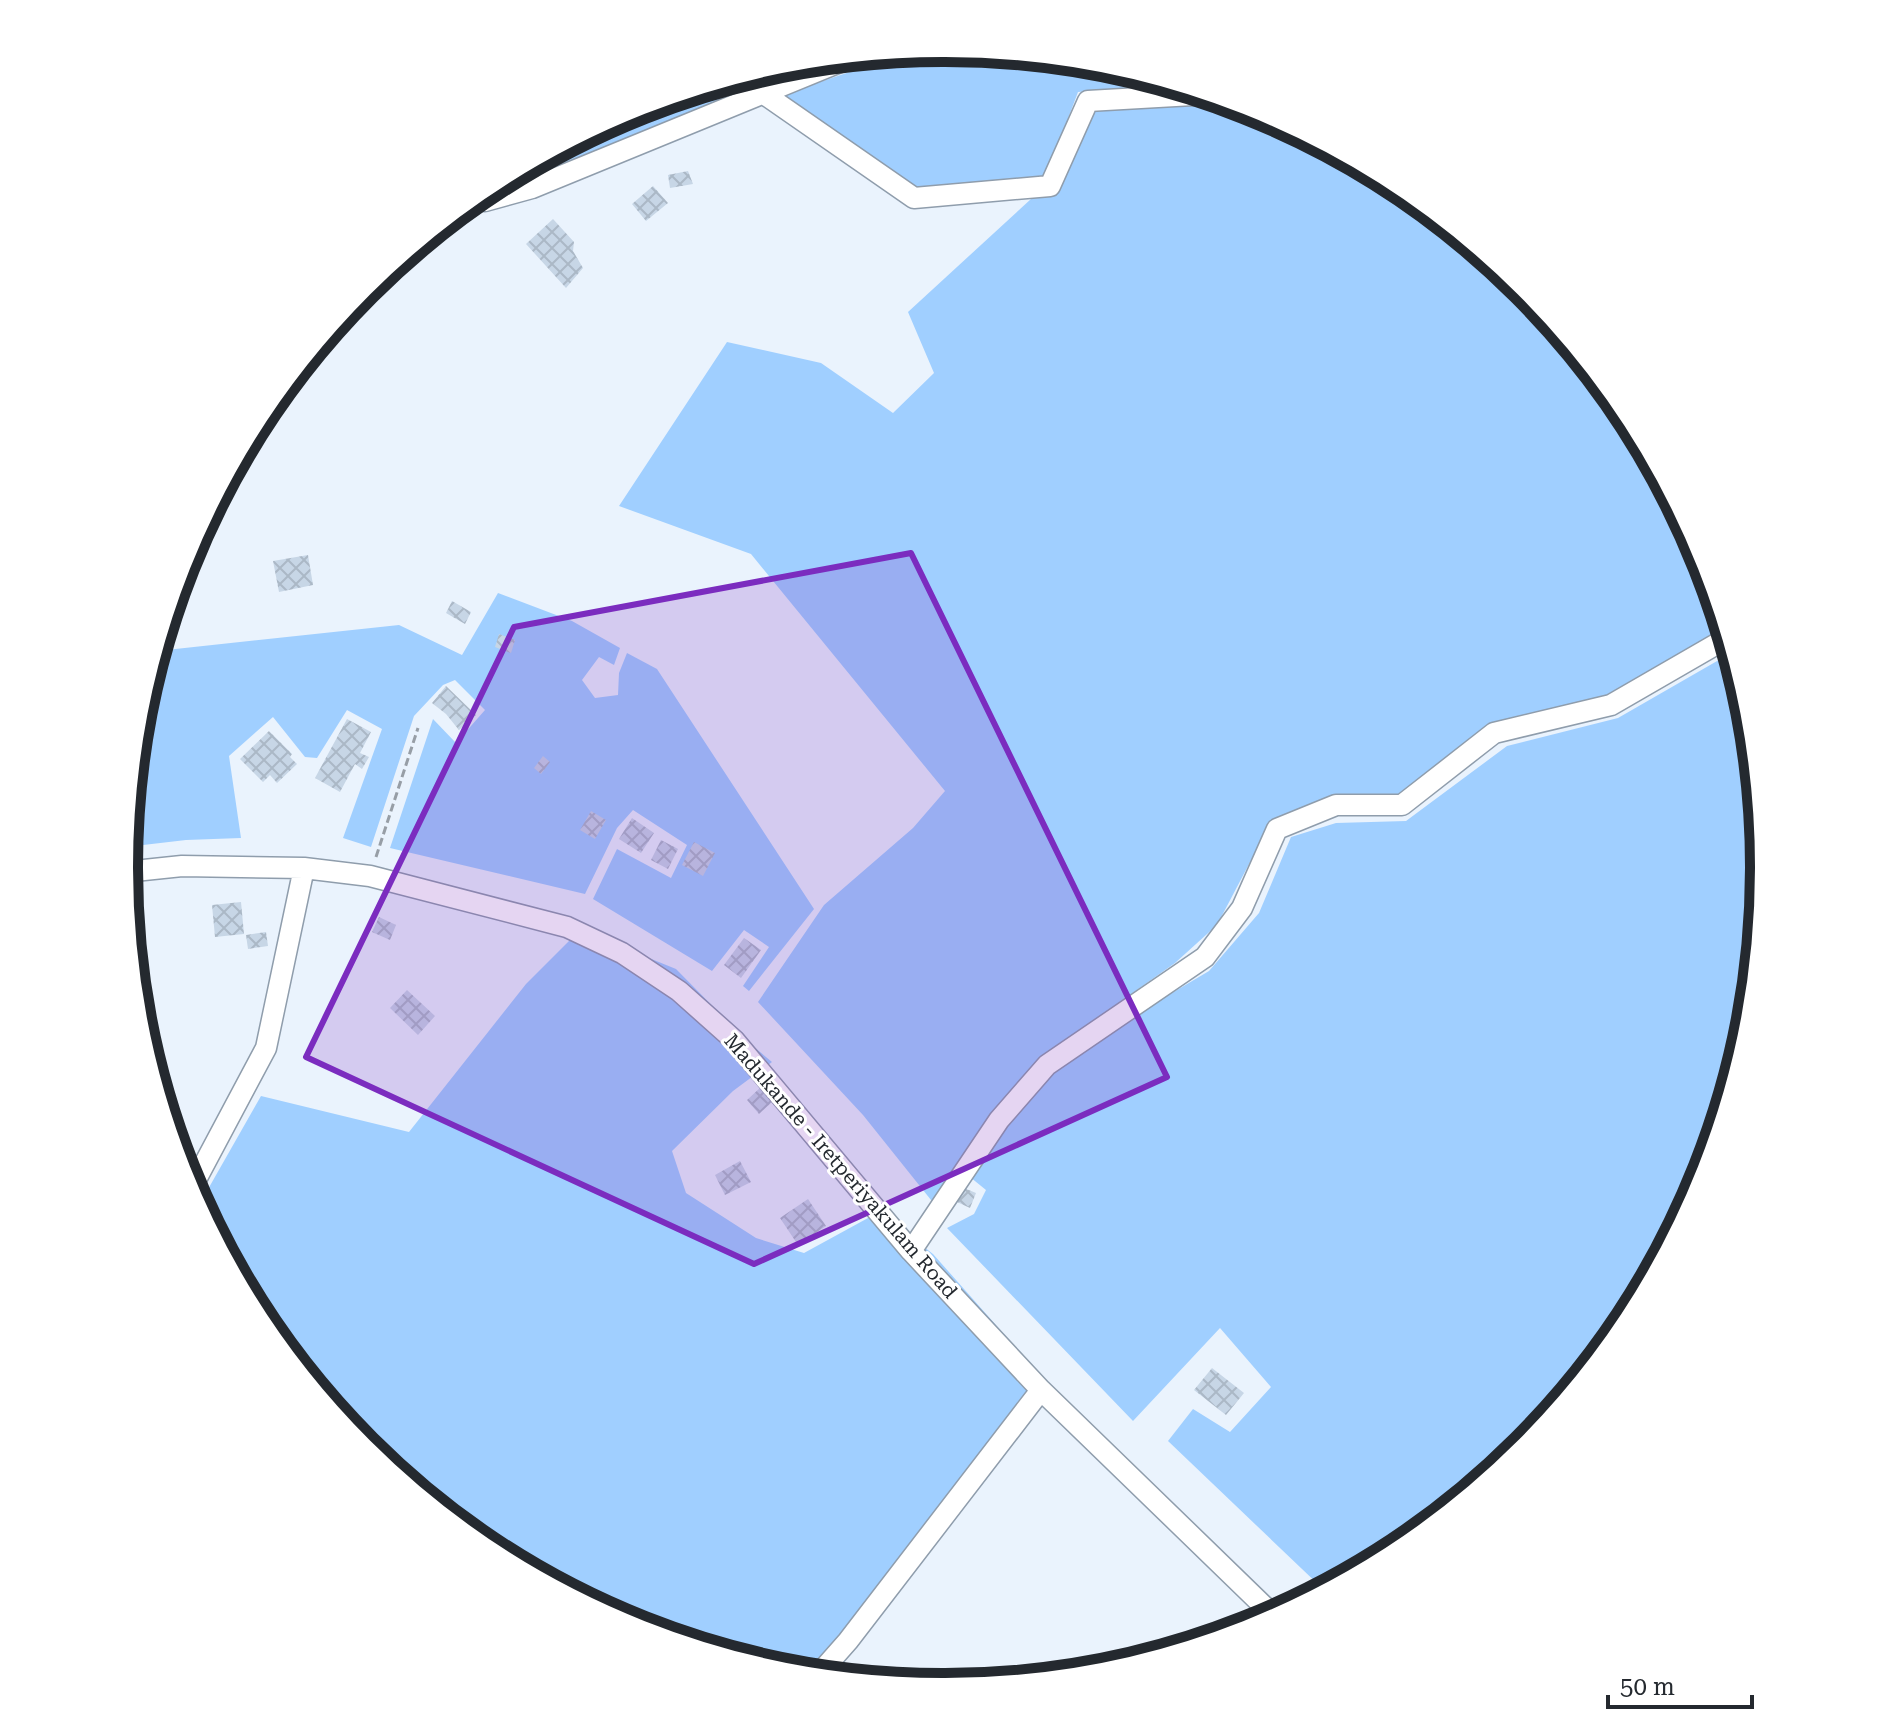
<svg xmlns="http://www.w3.org/2000/svg" width="1888" height="1735" viewBox="0 0 1888 1735" font-family="'Roboto Serif',serif">
  <defs>
    <pattern id="building-cross-hatch" width="8" height="8" patternUnits="userSpaceOnUse" patternTransform="scale(2)"><rect width="8" height="8" fill="#c7d6e6"/><path d="M0 0l8 8M0 8l8-8" fill="none" stroke="#abb8c6"/></pattern>
  </defs>
  <rect width="100%" height="100%" fill="#eaf3fd"/>
  <!-- green -->
  <path fill="#a0cfff" d="M944,48l160,16 71,21 -97,7 -32,85 -129,11 -135,-93 129,-44z
    M831,59l-300,119 -42,13 -5,-1 147,-80 154,-46z
    M1196,104l66,8 138,74 124,102 102,125 75,141 23,75 -118,66 -118,34 -90,69 -129,28 -52,99 -42,38 -92,65 -111,128 -25,20 -12,29 -72,-90 -105,-113 66,-97 89,-77 32,-37 -194,-237 -132,-48 108,-164 94,21 72,50 41,-40 -26,-61 123,-113 30,-11 31,-79z
    M498,593l74,28 48,27 -6,17 -15,-8 -17,23 13,18 23,-3 1,-22 8,-20 30,16 157,240 -65,82 -6,-5 26,-39 -25,-17 -32,41 -119,-72 24,-50 54,29 16,-33 -54,-35 -16,18 -32,66 -195,-46 43,-129 23,24 29,-33 -30,-30 -12,5 -29,31 -43,131 -28,-9 39,-109 -35,-19 -30,48 -12,-1 -32,-40 -44,39 12,82 -55,2 -60,7 14,-140 17,-56 242,-26 63,30z
    M1731,653l17,55 15,160 -15,160 -47,154 -76,141 -102,124 -124,102 -76,40 -155,-148 25,-32 37,23 41,-45 -51,-59 -87,93 -186,-193 27,-14 12,-24 -16,-13 79,-111 160,-95 50,-58 32,-76 45,-14 70,-2 101,-75 111,-28z
    M580,930l96,39 72,73 24,20 -39,29 -61,60 14,42 70,45 48,15 75,-41 54,42 109,123 -89,110 -75,102 -71,84 -23,-2 -154,-47 -142,-75 -124,-102 -102,-125 -63,-117 62,-109 148,36 117,-148z"/>
  <!-- building -->
  <path fill="url(#building-cross-hatch)" d="M688,171l5,13 -23,4 -2,-13z
    M653,186l15,17 -22,18 -14,-17z
    M553,219l21,23 -1,9 10,17 -17,20 -40,-44z
    M308,555l5,30 -34,7 -6,-31z
    M452,601l19,11 -6,12 -19,-11z
    M499,634l16,6 -4,13 -16,-6z
    M446,686l30,29 -17,15 -13,-16 -14,-11z
    M347,719l24,13 -11,21 9,4 -7,12 -7,-5 -15,28 -25,-14z
    M269,731l23,23 -2,3 7,7 -20,19 -7,-8 -7,7 -23,-23z
    M543,756l7,6 -9,12 -7,-6z
    M591,811l15,9 -11,19 -15,-9z
    M632,818l22,15 -13,20 -22,-14z
    M661,840l17,9 -10,20 -17,-9z
    M694,842l21,11 -12,23 -21,-11z
    M241,902l3,32 -29,3 -3,-32z
    M379,917l17,8 -6,15 -18,-8z
    M266,932l2,14 -20,3 -2,-14z
    M744,938l17,12 -20,28 -17,-13z
    M407,990l28,26 -17,19 -28,-27z
    M152,1068h9l-1,23z
    M761,1087l12,14 -14,13 -12,-14z
    M740,1161l11,21 -26,13 -10,-20z
    M964,1188l12,5 -6,15 -13,-6z
    M808,1199l18,27 -28,19 -18,-27z
    M1212,1368l32,25 -18,22 -32,-25z"/>
  <g fill="none" stroke-linecap="round" stroke-linejoin="round">
    <!-- street casing -->
    <g stroke="#8f9dac" stroke-width="23">
      <path id="street" d="M764,94l150,104 136,-12 38,-85 105,-6 20,2
        M474,199l11,2 47,-13 320,-131
        M125,872l57,-6 122,2 66,8 197,51 55,26 57,38 55,49 177,211 130,139 233,226
        M191,1189l75,-141 38,-180
        M911,1251l88,-131 48,-55 158,-108 37,-49 35,-79 59,-24h66l92,-72 117,-28 116,-67
        M818,1675l30,-34 193,-251"/>
    </g>
    <!-- path -->
    <path stroke="#979ea6" stroke-width="3" stroke-dasharray="8 4" stroke-linecap="butt" d="M376,857l42,-129"/>
    <!-- street -->
    <use href="#street" stroke="#fff" stroke-width="20"/>
  </g>
  <!-- marked area -->
  <path fill="#7b2cbf" fill-opacity="0.2" stroke="#7b2cbf" stroke-width="6" stroke-linejoin="round" d="M911,553l256,524 -413,187 -448,-207 208,-430z"/>
  <g text-anchor="middle" dominant-baseline="central" stroke-width="6" stroke-linejoin="round" paint-order="stroke">
    <!-- street labels -->
    <g font-size="20" fill="#24292f" stroke="#fff">
      <text transform="translate(841 1166) rotate(49)">Madukande - Iretperiyakulam Road</text>
    </g>
  </g>
  <!-- crop -->
  <path d="M0 0H1888V1735H0ZM943 62H945A805 805 0 0 1 1750 867V868A805 805 0 0 1 945 1673H943A805 805 0 0 1 138 868V867A805 805 0 0 1 943 62Z" fill="#fff" fill-rule="evenodd"/>
  <path fill="none" stroke="#24292f" stroke-width="10" d="M943 62H945A805 805 0 0 1 1750 867V868A805 805 0 0 1 945 1673H943A805 805 0 0 1 138 868V867A805 805 0 0 1 943 62Z"/>
  <!-- scale -->
  <path d="M1608 1695v12h144v-12" fill="none" stroke="#24292f" stroke-width="4"/>
  <text x="1620" y="1695" font-size="24" fill="#24292f" stroke="#ffffff" stroke-width="6" paint-order="stroke">50 m</text>
</svg>
